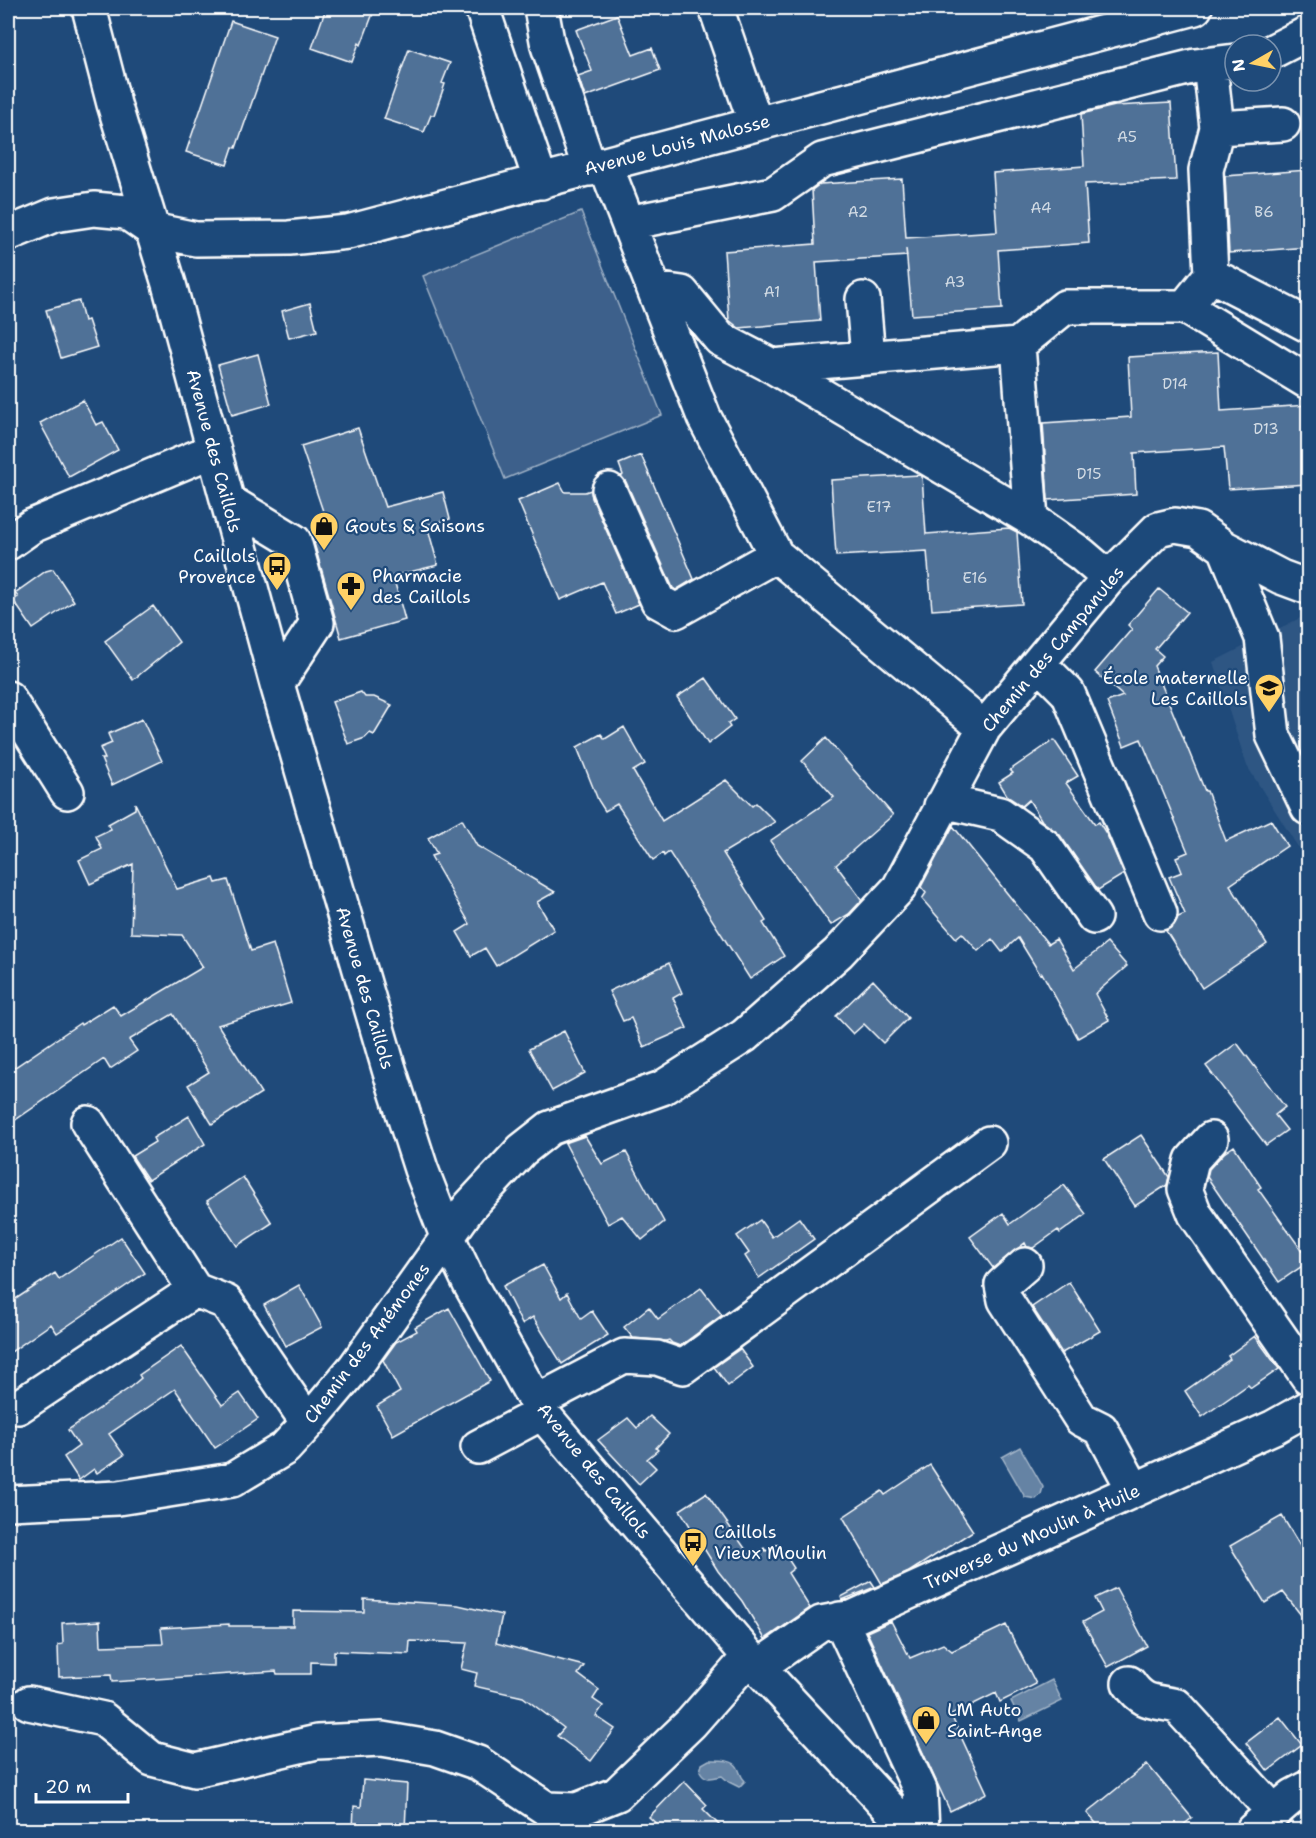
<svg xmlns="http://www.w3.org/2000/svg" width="1316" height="1838" viewBox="0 0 1316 1838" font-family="'Shantell Sans',sans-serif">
  <rect width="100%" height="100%" fill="#1f4a7a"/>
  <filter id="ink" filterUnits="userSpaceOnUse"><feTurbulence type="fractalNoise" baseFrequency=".0167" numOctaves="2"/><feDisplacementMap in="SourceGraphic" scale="12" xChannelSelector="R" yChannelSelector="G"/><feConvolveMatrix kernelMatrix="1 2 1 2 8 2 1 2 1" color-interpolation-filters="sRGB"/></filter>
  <g filter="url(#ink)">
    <!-- built -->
    <path fill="#2e5683" d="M1308,614v249l-61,-97 -34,-104z"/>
    <!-- green -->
    <path fill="#3c618b" stroke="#9eb0c5" stroke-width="1.5" d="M581,212l81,203 -157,64 -82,-203z"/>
    <!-- water -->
    <path fill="#6583a4" stroke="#a3b5c8" stroke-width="1.5" d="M1020,1447l23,40 -2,7 -5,5 -11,-2 -23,-40z
      M1052,1680l10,21 -41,20 -10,-20z
      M709,1760c9,0 25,-1 29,8 3,6 2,8 7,13l-6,6 -10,-5 -7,-6c-9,2 -17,5 -22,-5l2,-7z"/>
    <!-- building -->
    <path fill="#507197" stroke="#fff" stroke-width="1.5" d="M326,8h49l-14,37 -2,-2 -7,19 -40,-14z
      M617,15l16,40 19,-7 8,22 -75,27 -7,-21 14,-5 -16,-41z
      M231,21l44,15 -39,112 -3,-1 -6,18 -41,-13z
      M409,49l41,14 -8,20 3,1 -11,31h-3l-7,17 -40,-13z
      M1171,103l5,77 -91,4 4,59 -91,7 4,59 -90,6 -6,-66 1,7 -91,6 4,59 -81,7 -10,-8 -5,-69 91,-7 -3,-54 8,-6 82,-5 4,59 91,-6 -4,-59 91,-7 -3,-52 34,-8z
      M1308,170v77l-79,6 -4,-77z
      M79,301l5,20 4,-1 9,27 -36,11 -15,-48z
      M310,303l7,28 -28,7 -7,-27z
      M1218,352l3,59 87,-6v79l-80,5 -4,-42 -90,6 2,41 -88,6 -5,-77 88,-6 -3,-60z
      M258,354l13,50 -39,11 -14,-50z
      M83,400l13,25 7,-3 15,28 -49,27 -29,-54z
      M358,428l27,79 58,-15 7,27 -23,6 11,40 -45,11 12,44 -64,18 -27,-95 18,-5 -31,-92z
      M641,455l53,124 -18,11 -3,-2 -47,-106 -5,-6 2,-1 -4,-11z
      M919,475l3,1 4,58 83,-6 8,4 5,72 -90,6 -5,-59 -91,5 -5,-76z
      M560,483l5,9h20l6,-2 1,8 47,106 -23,10 -14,-32 -42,18 -42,-99z
      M53,569l21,32 -41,28 -20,-29 5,-3 -3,-4 31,-22z
      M1159,589l28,23 -32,37 8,7 -9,10 51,125h2l19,50 45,-21 16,26 -57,39 37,59 -65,44 -36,-57 8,-6 4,-8 7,-3 -16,-37 13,-5 -6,-15 12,-5 -47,-113 -17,7 -17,-44 16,-6 -28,-24 37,-43 -4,-4z
      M153,606l26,36 -46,38 -28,-39z
      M706,678l29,41 -7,5 2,3 -22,17 -31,-47z
      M361,692l4,5h9l18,8 -18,30 -4,-2 -5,5 -17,6 -16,-42z
      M142,719l20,42 -50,24 -11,-26h4l-5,-11 12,-5 -4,-9z
      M624,727l21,37 -12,7 29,50 64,-41 26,26 4,-3 19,19 -52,31 43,68 -3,2 21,33 -34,23 -81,-127 -5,4 -1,-3 -10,7 -36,-56 -12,7 -7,-11 -21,-53 24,-13 4,5z
      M826,738l67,77 -57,50 26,35 -13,14 -18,11 -61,-84 64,-44 -32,-36z
      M1054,740l24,36 -12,7 29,41 4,-2 8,13 17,39 -26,16 -38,-55 -18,-14 -13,-21 -7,6 -14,-9 -9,-15 14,-9 -3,-3z
      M135,803l42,86 37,-11 2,5 12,-3 23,71 22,-7 18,59 -73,22 43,68 -49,31 -24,-39 21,-13 -36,-58 -44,26 8,11 -27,18 -6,-10 -96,66v-53l72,-49 1,2 32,-20 8,11 82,-49 -21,-32 -51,-2 2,-69 -43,20 -11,-24 23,-11 -6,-13 15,-7 -3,-5 27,-15z
      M462,819l15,27 78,46 -18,10 17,28 -58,36 -11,-18 -14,8 -14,-24 13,-8 -39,-68 6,-2 -9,-16z
      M953,826l95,118 8,-5 18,30 33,-26 20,23 -32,28 14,26 -31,18 -36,-65 -2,1 -22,-36 -16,14 -10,-13 -14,12 -16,-18 -6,5 -34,-39 4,-6 -5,-6z
      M669,963l13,30 -9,5 14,30 -43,19 -13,-29 -8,3 -14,-30z
      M873,980l35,38 -25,25 -19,-19 -11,10 -17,-18z
      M564,1031l21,42 -33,18 -23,-42z
      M1237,1043l48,64 -10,8 12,15 -21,15 -60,-79z
      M189,1116l16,28 -57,36 -16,-24 23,-14 -2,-4z
      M1141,1135l28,42 -2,8 -32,21 -31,-47z
      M585,1136l17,28 24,-12 38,70 -22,18 -20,-24 -14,8 -43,-81z
      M1234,1146l27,41 -3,2 50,70v3l-29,20 -72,-105 2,-8 15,-16z
      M243,1177l29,46 -35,23 -30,-45z
      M1064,1185l22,29 -26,19 -2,-3 -25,18 -6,-1 -2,-4 -32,25 -23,-31 33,-24 7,11z
      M799,1218l15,21 -55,39 -14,-22 4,-3 -12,-17 23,-16 12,17z
      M121,1237l24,36 -88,60 -6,-9 -43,30v-50l47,-31 4,6z
      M543,1265l18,33 6,-5 14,26 11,-8 16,24 -46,29 -29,-47 -11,7 -19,-38z
      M1069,1282l31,49 -38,22 -30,-46z
      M299,1285l23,42 -36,19 -22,-41z
      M701,1288l21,27 -42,31 -8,-3 -3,-3 -3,1 -33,-3 -9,-11 25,-20 9,12z
      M449,1308l41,73 -97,54 -16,-29 23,-14 -17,-32 13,-18 21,-11 -2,-4z
      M1255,1336l24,33 -28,19 -3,-3 -46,32 -17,-26 45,-32 -2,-3z
      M181,1346l41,59 18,-12 18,26 -43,29 -40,-59 -66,45 15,21 -27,18 -3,-4 -15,11 -15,-23 15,-11 -11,-16 60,-41 13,-11 -2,-3z
      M740,1349l13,18 -25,19 -14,-19z
      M650,1416l19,18 -13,14 2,2 -11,9 9,9 -17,16 -41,-44 30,-22 9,10z
      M930,1465l43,66 -64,41 -27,12 -39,-67 39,-26 3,4z
      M706,1493l45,64 13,-9 2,3 12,-7 16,24 -6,5 22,35 -45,31 -23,-38 -24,-30 -38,-61z
      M1282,1516l26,43v65l-25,-32 -18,11 -35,-57z
      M871,1581l4,6 -33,13 -1,-3z
      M1116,1588l31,58 -39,21 -25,-45 19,-10 -7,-14z
      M364,1599l94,6 44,10 -6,28 88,23 -6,8 21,16 -6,9 10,7 -7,10 19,13 -24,32 -34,-25 7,-8 -41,-31 -49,-11 3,-13 -16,-4 6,-26 -57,-2 -1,13 -75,-3v12l-23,-1v12h-34l-1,-3 -164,11 -1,-7 -52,2 -1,-32 5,-1 -1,-21 38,-2 1,25 62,-2 -2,-16 68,-4v2h64v-15l71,1z
      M891,1621l19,37 33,-14 9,7 54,-26 30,59 -36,18 -4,-9 -45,22 36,78 -37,18 -83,-179z
      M1280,1717l22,28 -34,26 -22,-28z
      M1147,1764l45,54 -15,12h-75l-15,-17z
      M363,1780l44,4 -2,46h-52l1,-24 7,1z
      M684,1781l23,24 -4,4 21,21h-61l-14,-13z"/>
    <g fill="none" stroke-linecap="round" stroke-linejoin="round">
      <!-- minor casing -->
      <g stroke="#fff" stroke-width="38">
        <path id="minor" d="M89,8l25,96 55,180 108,400 112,385 32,100 26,67 23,48 72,129 216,254 152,163
          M482,8l59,174
          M541,8l7,38 42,123
          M716,8l40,116
          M1271,52l37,-19
          M1210,65l7,63
          M605,164l99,253 72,138 208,173
          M628,223l145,-29 49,-34 373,-94 40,-5
          M8,234l46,-19 40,-6 32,3 26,18 44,9 93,-1 59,-6 847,-224
          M1211,275l-5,-105 11,-42 66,-4
          M654,289l28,4 38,46 52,27 259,153 50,35 28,24
          M863,299l5,58
          M1185,307l123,75
          M1018,345l13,174
          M772,366l246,-21 47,-38h120l26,-32 97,50
          M609,490l49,111 18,10 100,-56
          M228,501l66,40 23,82 -40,61
          M8,543l24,-17 182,-76
          M1225,548l37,90 11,97 35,73
          M1039,664l29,29 92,220
          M8,698l59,94
          M941,806l15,-2 44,10 45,32 49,71
          M88,1123l107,167
          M1211,1139l-19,21 -7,29 10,25 113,163
          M1025,1265l-23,20 3,15 76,119 20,10 33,61
          M536,1402l88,-46 33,2 26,9 306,-224
          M18,1407l177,-117 31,12 82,121
          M478,1447l64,-34
          M8,1503l110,-5 114,-18 53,-32 23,-25 47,-56 114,-160 53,-57 28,-22 112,-40 82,-52 94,-83 61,-65 85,-160 125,-150 49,-49 17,-4 23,4 27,19 56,29 27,10
          M840,1619l80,171 2,40
          M758,1667l63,-44 33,-6 420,-190 34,-19
          M1129,1683c15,22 25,17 48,23l97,106
          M29,1703l74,16 49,40 43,11 122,-28 65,-3 53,9 43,15 69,46 30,1 40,-16 74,-71 58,-66
          M1253,1830l40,-34 15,-8"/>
      </g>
      <!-- minor -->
      <use href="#minor" stroke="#1f4a7a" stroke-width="33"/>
    </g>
  </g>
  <!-- icons -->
  <defs>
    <g id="shop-pin" transform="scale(1.5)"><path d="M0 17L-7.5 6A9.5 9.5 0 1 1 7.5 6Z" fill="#ffd166" stroke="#1f4a7a"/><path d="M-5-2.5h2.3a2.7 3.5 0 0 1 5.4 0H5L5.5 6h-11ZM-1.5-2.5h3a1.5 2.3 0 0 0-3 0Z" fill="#111"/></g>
    <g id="bus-pin" transform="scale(1.5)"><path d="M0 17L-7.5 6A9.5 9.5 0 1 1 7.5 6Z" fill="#ffd166" stroke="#1f4a7a"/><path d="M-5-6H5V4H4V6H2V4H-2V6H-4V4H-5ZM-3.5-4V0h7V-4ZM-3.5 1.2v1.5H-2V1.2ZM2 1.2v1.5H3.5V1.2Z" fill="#111"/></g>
    <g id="pharmacy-pin" transform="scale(1.5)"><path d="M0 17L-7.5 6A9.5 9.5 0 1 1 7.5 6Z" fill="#ffd166" stroke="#1f4a7a"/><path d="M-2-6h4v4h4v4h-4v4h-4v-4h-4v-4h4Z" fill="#111"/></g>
    <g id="school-pin" transform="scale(1.5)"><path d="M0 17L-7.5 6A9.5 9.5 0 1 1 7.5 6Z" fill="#ffd166" stroke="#1f4a7a"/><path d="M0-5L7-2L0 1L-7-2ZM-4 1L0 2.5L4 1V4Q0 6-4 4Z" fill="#111"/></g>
  </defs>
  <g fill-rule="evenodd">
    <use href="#shop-pin" x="324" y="526"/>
    <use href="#bus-pin" x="277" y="566"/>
    <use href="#pharmacy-pin" x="351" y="586"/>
    <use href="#school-pin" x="1269" y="688"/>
    <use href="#bus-pin" x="693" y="1542"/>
    <use href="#shop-pin" x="926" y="1720"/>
  </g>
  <g text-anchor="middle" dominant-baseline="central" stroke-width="4.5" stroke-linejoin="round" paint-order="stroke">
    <!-- number labels -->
    <g font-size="15" fill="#d3dce5">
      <text x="1127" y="137">A5</text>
      <text x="1041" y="208">A4</text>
      <text x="858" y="212">A2</text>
      <text x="1264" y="212">B6</text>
      <text x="955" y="282">A3</text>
      <text x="772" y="292">A1</text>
      <text x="1175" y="384">D14</text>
      <text x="1266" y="429">D13</text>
      <text x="1089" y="474">D15</text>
      <text x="879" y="507">E17</text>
      <text x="975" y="578">E16</text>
    </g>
    <!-- street labels -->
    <g font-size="18" fill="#fff" stroke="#1f4a7a">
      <text transform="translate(677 145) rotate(-15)">Avenue Louis Malosse</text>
      <text transform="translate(214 451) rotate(75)">Avenue des Caillols</text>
      <text transform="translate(1053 649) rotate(-50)">Chemin des Campanules</text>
      <text transform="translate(365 988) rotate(74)">Avenue des Caillols</text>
      <text transform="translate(367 1343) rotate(-53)">Chemin des Anémones</text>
      <text transform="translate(594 1471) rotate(51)">Avenue des Caillols</text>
      <text transform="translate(1032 1537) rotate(-24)">Traverse du Moulin à Huile</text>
    </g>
    <!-- poi labels -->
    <g font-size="18" fill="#fff" stroke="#1f4a7a" text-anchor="start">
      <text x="345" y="526">Gouts &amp; Saisons</text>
      <text x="256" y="556" text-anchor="end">Caillols<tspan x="256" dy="21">Provence</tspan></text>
      <text x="372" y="576">Pharmacie<tspan x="372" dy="21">des Caillols</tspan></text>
      <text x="1248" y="678" text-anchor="end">École maternelle<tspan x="1248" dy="21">Les Caillols</tspan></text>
      <text x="714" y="1532">Caillols<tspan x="714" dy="21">Vieux Moulin</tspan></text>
      <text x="947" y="1710">LM Auto<tspan x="947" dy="21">Saint-Ange</tspan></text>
    </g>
  </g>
  <!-- margin -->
  <rect width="1316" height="1838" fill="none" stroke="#1f4a7a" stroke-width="30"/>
  <rect x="15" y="15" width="1286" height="1808" fill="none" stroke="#fff" stroke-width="2" filter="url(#ink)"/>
  <!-- north arrow -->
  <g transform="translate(1253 63) rotate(261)"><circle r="28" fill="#1f4a7a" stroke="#7992af" stroke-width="1.5"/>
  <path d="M0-4.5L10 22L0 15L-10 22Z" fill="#ffd166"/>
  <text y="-9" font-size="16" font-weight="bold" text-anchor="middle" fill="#ffffff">N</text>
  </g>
  <!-- scale -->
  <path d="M36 1793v9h92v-9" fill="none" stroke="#ffffff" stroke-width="3"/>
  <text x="45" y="1793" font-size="18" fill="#ffffff" stroke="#1f4a7a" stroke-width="4.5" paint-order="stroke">20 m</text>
</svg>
